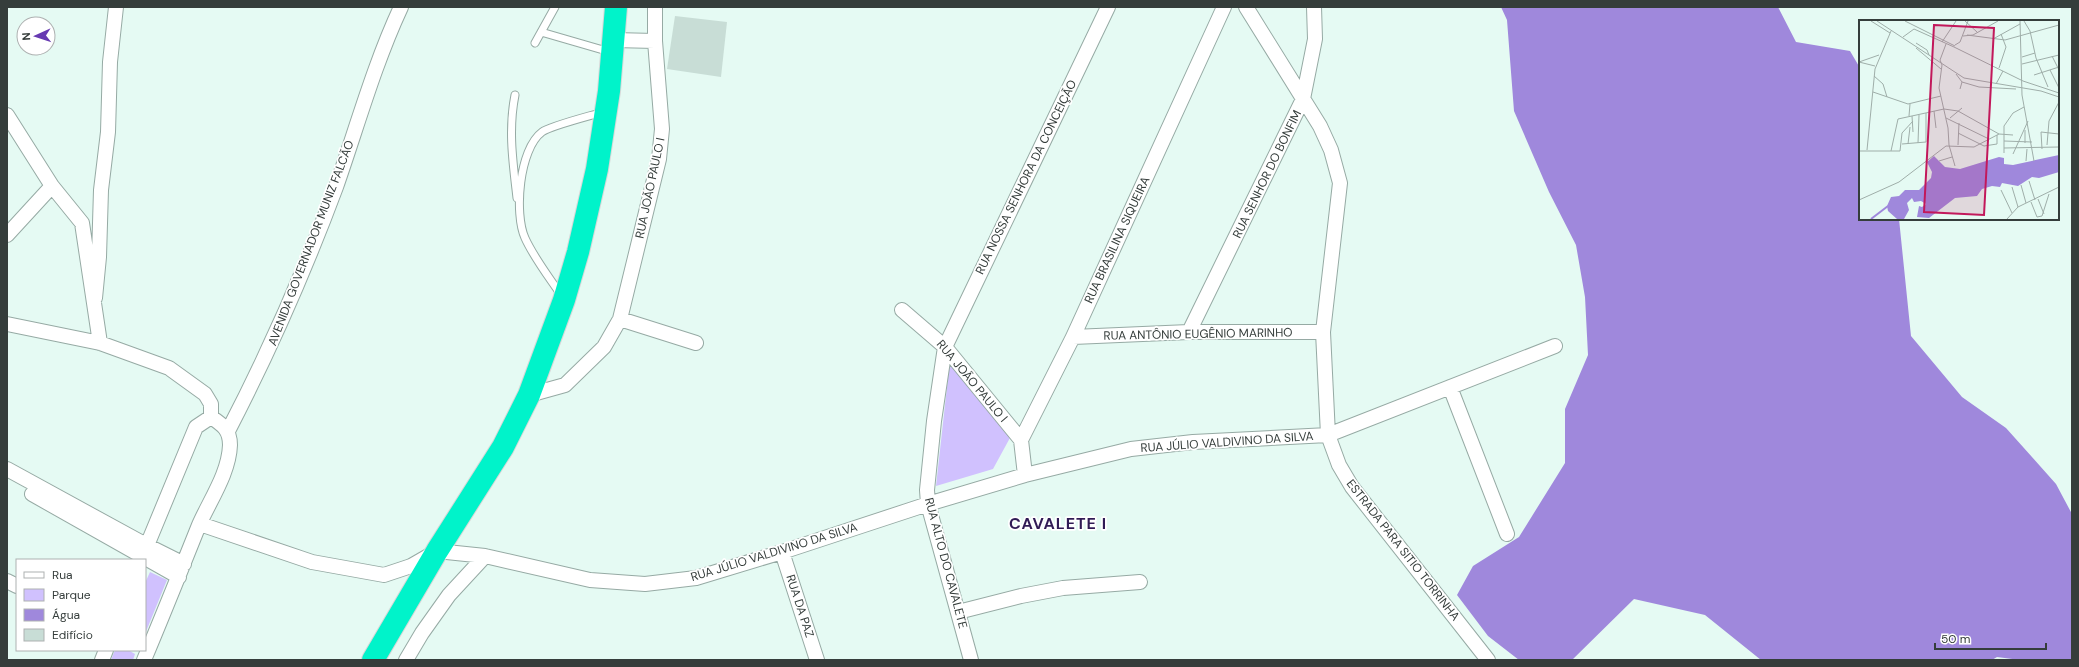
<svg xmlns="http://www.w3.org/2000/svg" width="2079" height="667" viewBox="0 0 2079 667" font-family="'DM Sans',sans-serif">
  <rect width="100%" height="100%" fill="#e5faf3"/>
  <!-- green -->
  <path fill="#d0c1fe" d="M950,360l61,76 -18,33 -57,17z
    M150,572l17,8 -22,54v-51z
    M115,650h13l7,4 -2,6h-22z"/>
  <!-- water -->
  <path fill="#9f88dc" d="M1501,7h277l18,35 54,9 10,17v151h39l12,117 51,61 44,31 50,56 16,30v146h-52l-23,-3 -5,3h-231l-56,-45 -71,-16 -62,61h-53l-31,-24 -31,-41 16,-29 46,-29 46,-74v-54l23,-54 -3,-58 -9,-52 -27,-53 -35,-81 -7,-91z"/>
  <!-- building -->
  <path fill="#c8ddd6" d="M675,16l52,6 -6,55 -54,-8z"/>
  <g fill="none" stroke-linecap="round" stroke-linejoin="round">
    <!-- lane casing -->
    <g stroke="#96aaa4" stroke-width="9">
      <path id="lane" d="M541,32l69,20
        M535,43l20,-36
        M515,95c-7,35 -2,68 2,103
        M561,295c-12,-18 -27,-37 -36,-57 -11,-24 -6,-89 17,-106 8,-6 48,-16 61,-20"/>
    </g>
    <!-- street casing -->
    <g stroke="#96aaa4" stroke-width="16">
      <path id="street" d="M1246,7l74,119 11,24 9,33 -17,149 5,103 11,30 13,22 136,173
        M614,40l41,1
        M7,115l45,71 30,37 18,120
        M7,235l45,-49
        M95,298l4,-41 2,-67 7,-58 2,-70 6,-55
        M902,310l43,37 76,93
        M620,319l39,-160 3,-30 -7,-88v-34
        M7,324l93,19 69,25 36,26 6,10v13
        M1189,332l114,-233 12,-60 -1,-32
        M1073,337l116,-5h134
        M1450,387l57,147
        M529,395l36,-10 39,-38 16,-28 76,24
        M228,431c41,-79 77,-161 108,-244 21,-60 38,-122 65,-180
        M7,469l139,76 38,19
        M1025,475l-4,-35 52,-103 151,-330
        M32,494l147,83
        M200,524l112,38 72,13 27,-9 26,-15 48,5 105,24 55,4 51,-6 86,-26 146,-48 97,-29 106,-26 62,-7 135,-7 227,-89
        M782,552l35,108
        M141,560l55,-133 15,-10c12,8 19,13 19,28 -1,28 -20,55 -31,80 -18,45 -36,90 -55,135
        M7,581l10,5
        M958,612l63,-16 42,-8 77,-6
        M102,660l4,-10
        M406,660l16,-27 27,-38 36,-39
        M971,660l-43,-156 -1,-14 7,-69 11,-74 163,-340"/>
    </g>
    <!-- highway casing -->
    <g stroke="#d7d8d8" stroke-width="24">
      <path id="highway" d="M373,660l64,-109 66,-104 26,-52 35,-95 14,-48 19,-83 12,-78 7,-84"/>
    </g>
    <!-- lane -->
    <use href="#lane" stroke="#fff" stroke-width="7"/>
    <!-- street -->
    <use href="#street" stroke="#fff" stroke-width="14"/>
    <!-- highway -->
    <use href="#highway" stroke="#00f3ca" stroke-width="22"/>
  </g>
  <g text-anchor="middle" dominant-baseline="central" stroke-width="3.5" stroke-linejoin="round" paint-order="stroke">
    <!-- street labels -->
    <g font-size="12" fill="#353d3b" stroke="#fff">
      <text transform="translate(1267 174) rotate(-64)">RUA SENHOR DO BONFIM</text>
      <text transform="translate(1026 177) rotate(-64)">RUA NOSSA SENHORA DA CONCEIÇÃO</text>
      <text transform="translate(650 188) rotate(-78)">RUA JOÃO PAULO I</text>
      <text transform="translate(1117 240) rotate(-65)">RUA BRASILINA SIQUEIRA</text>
      <text transform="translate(311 243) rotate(-69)">AVENIDA GOVERNADOR MUNIZ FALCÃO</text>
      <text transform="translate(1198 334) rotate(-1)">RUA ANTÔNIO EUGÊNIO MARINHO</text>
      <text transform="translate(972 381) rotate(50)">RUA JOÃO PAULO I</text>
      <text transform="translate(1227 442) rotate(-4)">RUA JÚLIO VALDIVINO DA SILVA</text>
      <text transform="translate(1403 550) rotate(52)">ESTRADA PARA SITIO TORRINHA</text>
      <text transform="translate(774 552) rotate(-17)">RUA JÚLIO VALDIVINO DA SILVA</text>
      <text transform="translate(946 563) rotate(75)">RUA ALTO DO CAVALETE</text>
      <text transform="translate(800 606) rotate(72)">RUA DA PAZ</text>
    </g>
    <!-- district labels -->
    <g font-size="16" font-weight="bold" letter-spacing="1" fill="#301b55" stroke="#fff">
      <text x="1058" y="523">CAVALETE I</text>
    </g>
  </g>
  <!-- overview -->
  <g transform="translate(1859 20)">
    <rect width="200" height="200" fill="#e5faf3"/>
    <path d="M200,135v17l-20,6 -7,-1 -14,9 -16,-3 -2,4 -8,-1 -10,3 -5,7 -22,2 -26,20 -12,-1 2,-11 3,1 4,-3 -5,-3 -7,1 -2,-4 -5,5 2,7 -5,9h-7l-9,-8 -1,-5 4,-9 8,-1 6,-6h14l12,-12 1,-6 -5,-10 7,-6 11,11 15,2 39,-12 5,1v6l9,1z" fill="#9f88dc"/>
    <path fill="none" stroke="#9f88dc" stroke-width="2" d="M12,199l17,-13"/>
    <path fill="none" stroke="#9faea9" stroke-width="1" d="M12,1l19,12M18,1l87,57 77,13 18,6M46,1l50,25M106,1l12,11M161,1l2,74 12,66M165,1l6,10 6,27 12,29M55,9l40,18M108,15l38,5 54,-15M104,16l10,-1 25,-14M44,17l11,-8M134,19l27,-15M83,22l14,-21M57,23l11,7 2,5M87,24l-6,16 2,5 -3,23 9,40 1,17 6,21M96,25l5,-3 8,-21M95,27l69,34 36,12M57,28l25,21M193,36l7,14M163,37l13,-4M0,42l20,-7M0,42l16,4M163,44l37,-9M140,48l7,-21 -5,-13M191,50l9,18M97,54l6,8 -2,7M175,55l25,-8M15,56l9,8 4,13M103,62l17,5 37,2M137,64l7,-13M14,72l35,12 33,-8M75,91l2,17M50,96l1,-12M53,96l1,16M87,98l43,21M91,98l12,-10M166,110v13M99,113l26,13 13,-2v-9M145,121l28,1M59,123l1,-28M43,124l24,-2v-29M49,124l2,-17M99,125l1,-22M188,125l2,-24 10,-19M145,128l55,-1M183,129l-1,-17 18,2M8,130l8,-81 16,-38M0,131h41l2,-18 11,-12M32,131l7,-32 46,-10 14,2 41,23 14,1M145,133v-27l9,-13 11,-6M154,134l15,-33M80,141l13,-4M167,141l1,-12M170,161l6,19M162,165l5,18M153,167l6,20M142,170l11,23M179,179l6,15M0,180l40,-18 47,-36 28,1 25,-13M172,182l6,15 5,-1 7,-22M148,199l11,-12 41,-20"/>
    <path fill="#c2185b" fill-opacity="0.15" stroke="#c2185b" stroke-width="2" d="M75,5l60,3 -10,187 -60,-3z"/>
    <rect width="200" height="200" fill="none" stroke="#353d3b" stroke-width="2"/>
  </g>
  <!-- border -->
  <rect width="2079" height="667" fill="none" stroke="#353d3b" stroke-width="16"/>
  <!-- legend -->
  <rect x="16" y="559" width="130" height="92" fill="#ffffff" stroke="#aeb1b1"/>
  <rect x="24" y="572" width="20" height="6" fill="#ffffff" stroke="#aeb1b1"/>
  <text x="52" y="579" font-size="12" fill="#353d3b">Rua</text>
  <rect x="24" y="589" width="20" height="12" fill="#d0c1fe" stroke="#aeb1b1"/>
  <text x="52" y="599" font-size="12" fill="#353d3b">Parque</text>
  <rect x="24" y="609" width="20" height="12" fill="#9f88dc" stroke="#aeb1b1"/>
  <text x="52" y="619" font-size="12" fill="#353d3b">Água</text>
  <rect x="24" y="629" width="20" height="12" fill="#c8ddd6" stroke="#aeb1b1"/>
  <text x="52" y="639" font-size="12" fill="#353d3b">Edifício</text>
  <!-- north arrow -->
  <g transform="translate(36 36) rotate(267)"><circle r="19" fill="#ffffff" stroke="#aeb1b1"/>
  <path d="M0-3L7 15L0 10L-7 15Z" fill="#673ab2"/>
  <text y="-6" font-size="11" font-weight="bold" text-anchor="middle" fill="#353d3b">N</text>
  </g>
  <!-- scale -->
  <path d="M1935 643v6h111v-6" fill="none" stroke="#353d3b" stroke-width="2"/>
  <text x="1941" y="643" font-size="12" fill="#353d3b" stroke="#ffffff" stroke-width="3" paint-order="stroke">50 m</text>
</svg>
